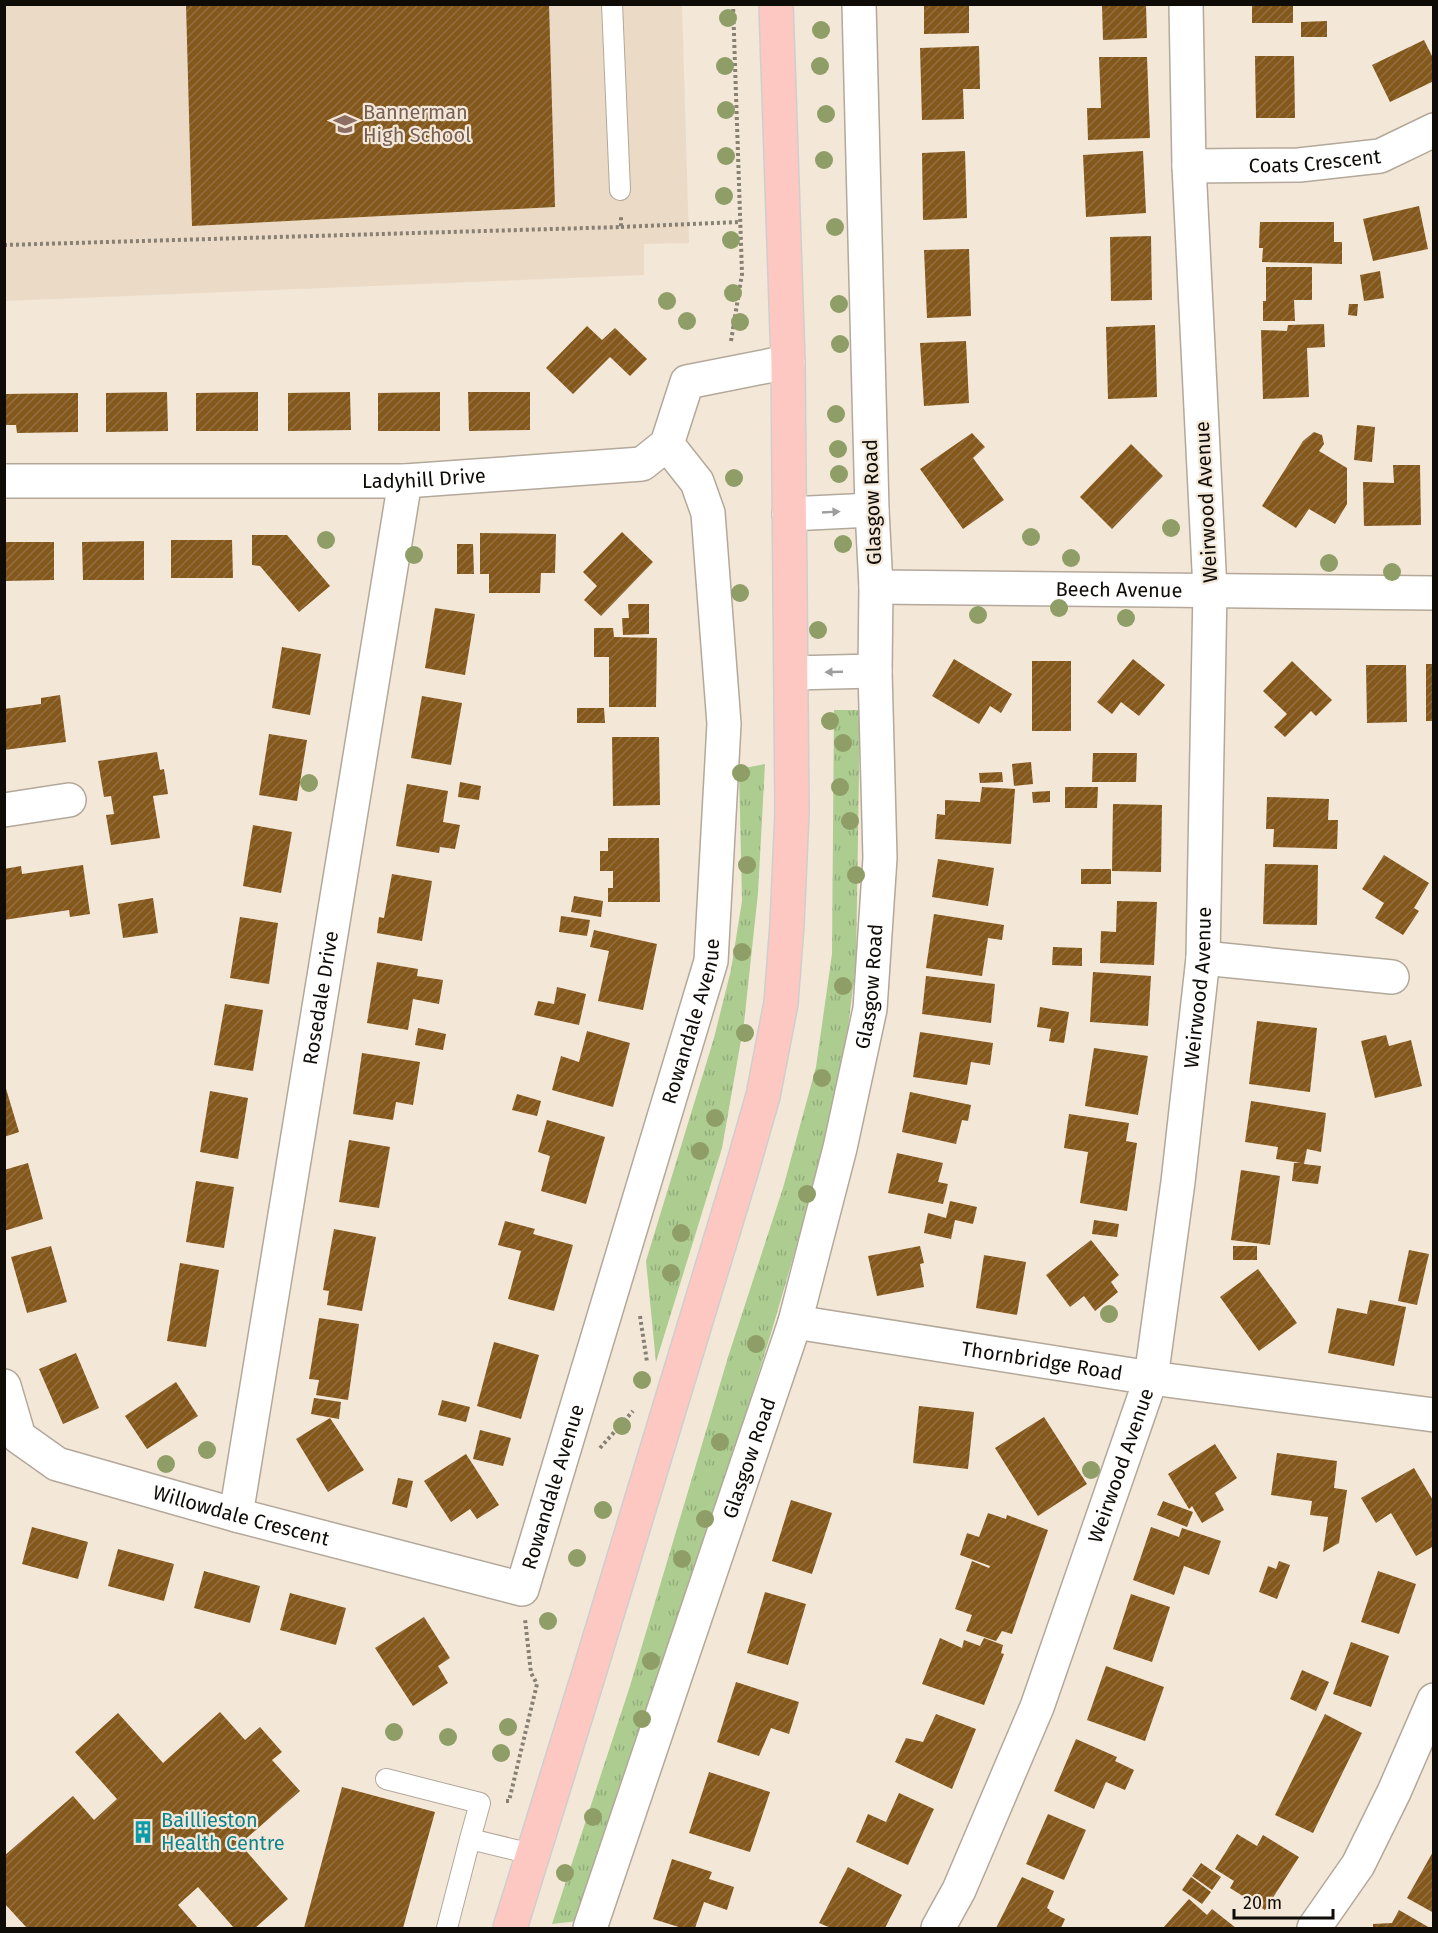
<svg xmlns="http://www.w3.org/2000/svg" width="1438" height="1933" viewBox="0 0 1438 1933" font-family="'Fira Sans',sans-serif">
  <defs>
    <pattern id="grass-tufts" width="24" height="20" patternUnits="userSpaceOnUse" patternTransform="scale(1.5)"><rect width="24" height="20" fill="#accc90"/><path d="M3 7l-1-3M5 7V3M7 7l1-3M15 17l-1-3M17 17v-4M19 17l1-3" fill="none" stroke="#93ae7b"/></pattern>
    <pattern id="building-hatch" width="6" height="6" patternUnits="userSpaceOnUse" patternTransform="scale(1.5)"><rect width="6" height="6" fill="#84571b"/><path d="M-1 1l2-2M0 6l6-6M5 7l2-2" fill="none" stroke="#916f42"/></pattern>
  </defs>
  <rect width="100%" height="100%" fill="#f3e7d8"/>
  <!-- built -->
  <path fill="#ebdac5" d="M4,5h678l7,238 -45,1v31l-639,26z"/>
  <!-- grass -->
  <path fill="url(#grass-tufts)" d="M834,710h26l-4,253 -17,137 -67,230 -155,497 -39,94 -26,3 78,-238 99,-332 54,-166 33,-121 16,-113z
    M765,764l-7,129 -14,130 -22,125 -66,214 -10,-101 68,-223 17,-68 11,-69 -3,-132z"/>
  <!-- building -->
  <path fill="url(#building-hatch)" d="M186,4h363l6,203 -363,19z
    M924,4h45v29l-45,1z
    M1252,4h41v19h-41z
    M1102,5h44l1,33 -44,2z
    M1327,21v16h-26v-15z
    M1424,40l10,20v21l-44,21 -18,-37z
    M979,46l1,43h-17l1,30 -42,1 -2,-72z
    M1255,56h39l1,62h-39z
    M1099,57h48l3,81 -62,2 -1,-32h14z
    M965,151l2,67 -44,2 -1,-67z
    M1143,151l3,62 -60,4 -3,-62z
    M1419,206l9,43 -55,12 -10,-42z
    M1260,222h74v20h8v22l-80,-2 1,-14h-4z
    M1151,236l1,64 -41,1 -1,-64z
    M969,249l2,67 -44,2 -3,-68z
    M1266,267h46v33h-18l1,21h-32v-20h3z
    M1380,271l4,27 -20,3 -4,-26z
    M1349,304h9l-1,12 -9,-1z
    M1324,324l1,23 -18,1 2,49 -46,2 -2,-69 26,1 1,-6z
    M1155,325l2,72 -49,2 -2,-72z
    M587,326l15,14 13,-12 32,31 -17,17 -20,-19 -37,37 -27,-26z
    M966,341l3,62 -45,3 -4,-63z
    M167,392l1,39 -62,1v-39z
    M258,392v39h-62v-38z
    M350,392l1,38 -63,1v-38z
    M440,392v39h-62v-38z
    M468,392h62v38l-61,1z
    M78,393v39l-61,1 -1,-8h-10v-31z
    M1357,425l18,2 -3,35 -18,-2z
    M1314,432l8,3 2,9 -5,7 28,17v36l-12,20 -26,-15 -13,19 -34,-22 41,-65z
    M972,433l13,14 -12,11 31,42 -41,29 -43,-60z
    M1131,444l32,32 -51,53 -32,-32z
    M1393,465h27l1,60 -57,1 -1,-44 31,1z
    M622,532l31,30 -52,54 -17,-16 13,-14 -14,-14z
    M480,533l76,1 -1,39h-14l-1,20h-51v-19h-9z
    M252,535h35l43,51 -31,26 -39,-46 -8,-1z
    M171,540h61l1,38h-62z
    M144,541v39h-61l-1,-38z
    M4,542h50v38l-50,1z
    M457,544h16l1,30h-17z
    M628,604h21v30l-26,1 -1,-17h7z
    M435,608l40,6 -10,61 -40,-7z
    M594,628h19l1,9 43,1 -1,69h-47v-50h-15z
    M282,647l39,7 -11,61 -38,-7z
    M954,659l58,35 -11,19 -11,-7 -11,18 -47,-28z
    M1133,659l32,26 -26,31 -18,-14 -9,12 -15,-12z
    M1032,661h39v70h-39z
    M1292,661l40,39 -16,16 -5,-5 -26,26 -11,-10 13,-13 -24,-23z
    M1426,664h8v57h-8z
    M1366,665h40l1,57 -40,1z
    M60,695l6,47 -62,8v-41l37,-5v-6z
    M422,696l40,7 -11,62 -40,-7z
    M577,708h27l1,15h-28z
    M269,734l38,6 -10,61 -38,-6z
    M612,737h47l1,68 -47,1z
    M157,752l3,18 4,-1 4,25 -15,2 7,42 -49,7 -5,-30 8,-1 -3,-18 -7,1 -6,-36z
    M1093,753h44l-1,29h-44z
    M1031,762l2,22 -19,2 -2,-22z
    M1002,772l1,10 -23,1 -1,-10z
    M460,782l21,4 -2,14 -21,-3z
    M407,784l41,7 -5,31 17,3 -5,24 -15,-2 -1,6 -43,-7z
    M982,787l33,2 -4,55 -76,-5 2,-25 8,1v-15l35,2z
    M1065,787h33l-1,21h-32z
    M1050,791v11l-17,1 -1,-11z
    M1267,797l62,2 -1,21h10l-1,29 -64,-2 1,-18h-8z
    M1113,804l49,1 -1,67 -49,-1z
    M253,825l39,7 -11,61 -38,-7z
    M608,838h51l1,64h-52v-14h5v-17h-13v-20h8z
    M1384,855l45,28 -15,25 5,3 -16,24 -28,-17 9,-15 -22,-14z
    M938,859l56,9 -6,38 -56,-9z
    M1265,864l53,1 -1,60 -54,-1z
    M83,865l7,49 -20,3 -1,-7 -65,10v-51l17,-3 1,8z
    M1081,869h30v15h-30z
    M392,874l40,7 -10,60 -45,-8 2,-16 5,1z
    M574,896l29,5 -2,16 -30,-5z
    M153,898l5,35 -35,5 -5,-34z
    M1117,901l40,1 -3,63 -54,-2 1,-32 15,1z
    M934,914l70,11 -2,15 -14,-2 -6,38 -56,-8z
    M561,916l29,4 -3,16 -28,-4z
    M240,917l38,6 -9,61 -39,-6z
    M594,930l63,14 -14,66 -45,-9 11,-50 -19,-4z
    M1053,947l29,1v18l-30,-1z
    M377,962l41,7 -1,7 26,4 -4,24 -26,-5 -5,31 -41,-7z
    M1093,972l58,4 -3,50 -58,-4z
    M926,976l69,8 -4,39 -69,-9z
    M557,987l29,7 -7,31 -45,-10 4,-14 16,3z
    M225,1004l38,6 -10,61 -39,-6z
    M1040,1007l29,5 -5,31 -15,-2 2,-12 -14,-2z
    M1257,1021l60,7 -7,64 -61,-8z
    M418,1028l28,6 -3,16 -28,-5z
    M587,1031l43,12 -17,64 -61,-17 9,-34 18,6z
    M920,1032l73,11 -3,22 -19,-3 -4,23 -54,-8z
    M1386,1035l3,11 22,-6 11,46 -47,12 -14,-57z
    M1094,1048l54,8 -10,59 -53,-9z
    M362,1053l58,9 -7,43 -17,-3 -3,18 -40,-6z
    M4,1082l15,50 -15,5z
    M210,1091l38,7 -10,61 -38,-7z
    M910,1092l61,13 -3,16 -6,-1 -6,24 -54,-12z
    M517,1094l24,7 -4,15 -25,-6z
    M1251,1101l75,12 -5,39 -14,-3 -3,15 17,2 -3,18 -26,-3 2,-18h7l-25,-4 2,-12 -33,-5z
    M1069,1114l60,9 -3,18 11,2 -10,68 -47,-8 8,-51 -24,-4z
    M547,1120l58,17 -19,67 -45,-13 9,-35 -12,-4z
    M349,1140l41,7 -11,61 -40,-6z
    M897,1153l46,10 -5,19 10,2 -5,20 -55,-11z
    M28,1163l15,56 -39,12v-61z
    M1241,1170l39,6 -10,69 -39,-5z
    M196,1181l38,6 -10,61 -38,-6z
    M950,1201l27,6 -4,17 -18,-4 -4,19 -27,-6 4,-20 18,5z
    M1094,1220l25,4 -2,13 -25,-3z
    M505,1221l30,8 -2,5 40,11 -19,66 -46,-12 13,-48 -23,-6z
    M334,1229l42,8 -14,74 -35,-6 2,-14 -6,-1z
    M1091,1240l28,35 -8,7 7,10 -23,19 -11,-15 -14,11 -24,-32z
    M51,1246l16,56 -40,11 -16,-56z
    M920,1246l4,17 -4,1 4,23 -47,9 -9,-40z
    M1233,1246h24v14h-24z
    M1409,1250l20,4 -12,51 -19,-4z
    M984,1255l42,7 -9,53 -41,-7z
    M180,1263l39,7 -13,77 -39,-6z
    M1258,1269l39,54 -38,28 -39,-54z
    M1370,1300l36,7 -12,59 -66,-13 9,-45 30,6z
    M319,1318l40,6 -11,76 -32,-5 3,-15 -10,-1z
    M494,1342l45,13 -18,64 -44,-13z
    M76,1353l23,55 -36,16 -24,-55z
    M176,1382l22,34 -51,33 -22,-33z
    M314,1398l27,4 -2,17 -28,-5z
    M442,1400l28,7 -4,15 -28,-7z
    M919,1406l55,6 -6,57 -55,-6z
    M1044,1417l43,67 -49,32 -43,-68z
    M330,1418l34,52 -36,22 -32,-53z
    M480,1430l31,8 -8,28 -30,-7z
    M1215,1444l22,34 -22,15 9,17 -22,13 -10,-17 -3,3 -21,-35z
    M1277,1453l60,8 -3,27 13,2 -8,53 -16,9 5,-35 -18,-2 2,-14 -41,-6z
    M466,1454l33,51 -22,14 -7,-10 -19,13 -27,-41z
    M1414,1468l20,34v44l-18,10 -25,-43 -15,10 -15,-25z
    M398,1478l15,3 -6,27 -15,-4z
    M791,1500l41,13 -20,61 -40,-13z
    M1163,1501l30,11 -6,15 -30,-12z
    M988,1513l18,6 1,-4 41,15 -36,104 -10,-3 -6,10 -30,-10 6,-16 -17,-6 17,-48 17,7 1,-2 -30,-11 7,-22 12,4z
    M32,1527l56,15 -10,37 -56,-15z
    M1151,1527l28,10 3,-9 39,13 -12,34 -25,-9 -10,29 -41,-15z
    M118,1549l56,15 -10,37 -56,-15z
    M1279,1561l11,4 -13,34 -18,-7 9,-26 8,3z
    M204,1571l56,15 -10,37 -56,-15z
    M1378,1571l38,13 -17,50 -38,-12z
    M765,1592l41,12 -18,61 -41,-12z
    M290,1593l56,15 -10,37 -56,-15z
    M1131,1594l39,13 -18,55 -39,-13z
    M424,1617l26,41 -12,8 10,17 -35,23 -38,-58z
    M940,1638l22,10 2,-8 16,6 4,-8 19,7 -2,8 3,1 -20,51 -62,-21z
    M1351,1642l38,14 -18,51 -38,-13z
    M1106,1666l58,21 -19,54 -58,-21z
    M1302,1670l27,12 -13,29 -26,-12z
    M736,1682l63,20 -10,32 -18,-6 -12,28 -42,-14z
    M220,1712l25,28 15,-13 22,25 -10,8 28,31 -60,53 48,55 -33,29h-21l-36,-41 -20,18 20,23h-171l-23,-25v-47l69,-60 21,24 23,-21 -42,-47 43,-39 45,50z
    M936,1714l40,15 -24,60 -57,-27 11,-24 17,4z
    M1325,1714l37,19 -49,100 -38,-18z
    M1076,1739l41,18 -2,4 19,9 -9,20 -19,-8 -12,27 -40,-18z
    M709,1772l61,20 -20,60 -61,-19z
    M342,1787l93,25 -32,116h-99z
    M899,1793l35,16 -26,56 -52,-23 12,-28 18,8z
    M1048,1814l38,16 -22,50 -38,-16z
    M1237,1834l20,12 6,-11 36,22 -34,53 -35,-22 4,-7 -19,-12z
    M1434,1850v63l-27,-15z
    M672,1859l40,13 -3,7 25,8 -7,23 -23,-8 -9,26h-13l-29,-9z
    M1201,1863l20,14 -9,13 -20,-14z
    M848,1867l54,28 -17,33h-54l-12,-5z
    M1022,1877l32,14 -7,17 3,2 -1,1 16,8 -4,9h-65z
    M1191,1877l20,15 -9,12 -20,-14z
    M1189,1899l18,16 5,-6 24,19h-73z
    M1399,1910l31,18h-57v-4l19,-1z"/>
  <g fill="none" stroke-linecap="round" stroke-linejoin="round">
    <!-- service casing -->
    <g stroke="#b3a89a" stroke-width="22">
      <path id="service" d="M612,4l8,186
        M386,1779l94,24 -10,36
        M447,1928l23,-89 62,15"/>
    </g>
    <!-- minor casing -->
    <g stroke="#b3a89a" stroke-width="36">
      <g id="minor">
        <path id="s1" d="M1189,166l110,-1 81,-9 54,-26"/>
        <path id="s2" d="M4,481h401l237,-17 25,-20 20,-62 101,-20"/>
        <path d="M789,514l83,-4"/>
        <path id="s3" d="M876,587l558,6"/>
        <path d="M792,673l83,-2"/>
        <path d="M4,810l65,-10"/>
        <path d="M1203,958l189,19"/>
        <path id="s4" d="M795,1322l356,56 283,37"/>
        <path id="s5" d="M4,1386l15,51 38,27 179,51 286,74 189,-628 13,-237 -16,-211 -11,-31 -30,-38"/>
        <path id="s6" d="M236,1515l169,-1034"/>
        <path id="s7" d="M590,1928l205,-606 45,-174 30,-139 10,-151 -5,-187 1,-84 -4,-77 -13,-506"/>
        <path id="s8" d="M938,1928l21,-38 78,-183 114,-329 27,-196 25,-224 7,-368 -21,-424 -3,-162"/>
        <path d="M1314,1928l44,-63 36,-73 40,-92"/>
      </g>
    </g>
    <!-- primary casing -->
    <g stroke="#cfcecd" stroke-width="36">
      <path id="primary" d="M510,1928l80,-258 152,-501 21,-73 18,-93 6,-79 5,-111 -4,-451 -12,-358"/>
    </g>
    <!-- path -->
    <path stroke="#878075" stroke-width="4" stroke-dasharray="3 3" stroke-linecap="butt" d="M621,227l119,-5
      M4,245l617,-18v-12
      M731,341l11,-67 -9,-270
      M640,1316l7,46
      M600,1448l33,-37
      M506,1801h3l28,-117 -6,-11 -6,-54"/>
    <!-- service -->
    <use href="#service" stroke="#fff" stroke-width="20"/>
    <!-- minor -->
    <use href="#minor" stroke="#fff" stroke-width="33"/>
    <!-- primary -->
    <use href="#primary" stroke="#fdc8c2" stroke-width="33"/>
  </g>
  <!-- trees -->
  <g fill="#8f9e67">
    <circle cx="728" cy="18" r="9"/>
    <circle cx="821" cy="30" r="9"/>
    <circle cx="725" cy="66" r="9"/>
    <circle cx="820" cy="66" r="9"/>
    <circle cx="726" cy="110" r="9"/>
    <circle cx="826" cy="114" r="9"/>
    <circle cx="726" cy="156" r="9"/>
    <circle cx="824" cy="160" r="9"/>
    <circle cx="724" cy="196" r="9"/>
    <circle cx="835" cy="227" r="9"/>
    <circle cx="731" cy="240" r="9"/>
    <circle cx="733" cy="293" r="9"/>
    <circle cx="667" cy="301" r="9"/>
    <circle cx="839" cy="304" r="9"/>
    <circle cx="687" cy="321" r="9"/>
    <circle cx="740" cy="322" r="9"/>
    <circle cx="840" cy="344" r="9"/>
    <circle cx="836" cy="414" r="9"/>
    <circle cx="838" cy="449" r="9"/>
    <circle cx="839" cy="474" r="9"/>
    <circle cx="734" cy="478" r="9"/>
    <circle cx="1171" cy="528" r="9"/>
    <circle cx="1031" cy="537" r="9"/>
    <circle cx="326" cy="540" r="9"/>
    <circle cx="843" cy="544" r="9"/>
    <circle cx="414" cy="555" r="9"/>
    <circle cx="1071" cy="558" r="9"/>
    <circle cx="1329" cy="563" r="9"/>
    <circle cx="1392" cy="572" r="9"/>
    <circle cx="740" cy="593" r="9"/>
    <circle cx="1059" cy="608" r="9"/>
    <circle cx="978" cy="615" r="9"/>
    <circle cx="1126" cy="618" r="9"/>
    <circle cx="818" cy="630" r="9"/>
    <circle cx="830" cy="721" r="9"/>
    <circle cx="843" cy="743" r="9"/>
    <circle cx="741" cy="773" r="9"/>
    <circle cx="309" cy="783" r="9"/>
    <circle cx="840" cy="787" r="9"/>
    <circle cx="850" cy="821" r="9"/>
    <circle cx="747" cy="865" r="9"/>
    <circle cx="856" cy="875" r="9"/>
    <circle cx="742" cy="952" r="9"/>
    <circle cx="843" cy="986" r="9"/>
    <circle cx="745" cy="1033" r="9"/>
    <circle cx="822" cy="1078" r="9"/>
    <circle cx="715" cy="1118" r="9"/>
    <circle cx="700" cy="1151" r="9"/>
    <circle cx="807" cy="1194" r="9"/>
    <circle cx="681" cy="1233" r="9"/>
    <circle cx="671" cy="1273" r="9"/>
    <circle cx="1109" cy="1314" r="9"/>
    <circle cx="756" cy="1344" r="9"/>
    <circle cx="642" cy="1380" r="9"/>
    <circle cx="622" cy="1426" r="9"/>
    <circle cx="720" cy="1442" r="9"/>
    <circle cx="207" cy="1450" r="9"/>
    <circle cx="166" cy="1464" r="9"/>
    <circle cx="1091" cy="1470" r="9"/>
    <circle cx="603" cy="1510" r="9"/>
    <circle cx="705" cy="1519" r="9"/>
    <circle cx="577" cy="1558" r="9"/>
    <circle cx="682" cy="1559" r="9"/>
    <circle cx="548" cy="1621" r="9"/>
    <circle cx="651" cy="1661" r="9"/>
    <circle cx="642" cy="1719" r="9"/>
    <circle cx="508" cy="1727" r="9"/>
    <circle cx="394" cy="1732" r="9"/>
    <circle cx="448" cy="1737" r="9"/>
    <circle cx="501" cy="1753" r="9"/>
    <circle cx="593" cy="1817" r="9"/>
    <circle cx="565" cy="1873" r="9"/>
  </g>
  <!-- one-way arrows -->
  <defs><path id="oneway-solid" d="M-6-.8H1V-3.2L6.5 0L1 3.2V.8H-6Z" transform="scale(1.5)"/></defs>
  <g fill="#9f9e9c">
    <use href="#oneway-solid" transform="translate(831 512) rotate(-3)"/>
    <use href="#oneway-solid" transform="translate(834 672) rotate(178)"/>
  </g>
  <!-- icons -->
  <defs>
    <g id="school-bare" transform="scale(1.8)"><path d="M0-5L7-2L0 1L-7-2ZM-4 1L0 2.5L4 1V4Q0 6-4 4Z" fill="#8d6e63" stroke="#f3e7d8" stroke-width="2.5" paint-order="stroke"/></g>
    <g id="building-bare" transform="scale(1.8)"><path d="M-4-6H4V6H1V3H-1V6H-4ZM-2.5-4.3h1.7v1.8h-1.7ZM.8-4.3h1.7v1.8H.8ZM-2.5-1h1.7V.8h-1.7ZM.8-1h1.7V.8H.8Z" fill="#0f9aa8" stroke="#f3e7d8" stroke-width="2.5" paint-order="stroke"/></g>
  </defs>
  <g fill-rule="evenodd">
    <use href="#school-bare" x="345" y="124"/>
    <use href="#building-bare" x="143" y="1832"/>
  </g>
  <g text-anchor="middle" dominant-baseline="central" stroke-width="4.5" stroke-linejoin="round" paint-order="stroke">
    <!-- education labels -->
    <g font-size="20" fill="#785e54" stroke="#f3e7d8" text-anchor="start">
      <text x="363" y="112">Bannerman<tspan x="363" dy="23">High School</tspan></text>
    </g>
    <!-- street labels -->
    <g font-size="20" fill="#0f0c07" stroke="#f3e7d8">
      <text stroke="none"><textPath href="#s1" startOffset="126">Coats Crescent</textPath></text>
      <text stroke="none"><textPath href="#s2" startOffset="420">Ladyhill Drive</textPath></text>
      <text transform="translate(872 502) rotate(-92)">Glasgow Road</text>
      <text transform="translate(1206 502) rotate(-93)">Weirwood Avenue</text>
      <text stroke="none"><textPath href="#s3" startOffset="243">Beech Avenue</textPath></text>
      <text stroke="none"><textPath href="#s7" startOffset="984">Glasgow Road</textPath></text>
      <text stroke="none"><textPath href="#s8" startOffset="984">Weirwood Avenue</textPath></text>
      <text stroke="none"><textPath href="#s6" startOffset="524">Rosedale Drive</textPath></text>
      <text stroke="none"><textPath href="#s5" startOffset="1174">Rowandale Avenue</textPath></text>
      <text stroke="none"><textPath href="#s4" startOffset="250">Thornbridge Road</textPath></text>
      <text stroke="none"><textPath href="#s7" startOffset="496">Glasgow Road</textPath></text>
      <text stroke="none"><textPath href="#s8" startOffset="498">Weirwood Avenue</textPath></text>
      <text stroke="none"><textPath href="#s5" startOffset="688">Rowandale Avenue</textPath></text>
      <text stroke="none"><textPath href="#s5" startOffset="291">Willowdale Crescent</textPath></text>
    </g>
    <!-- culture labels -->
    <g font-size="20" fill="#0d838f" stroke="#f3e7d8" text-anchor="start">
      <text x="161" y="1820">Baillieston<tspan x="161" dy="23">Health Centre</tspan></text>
    </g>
  </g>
  <!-- border -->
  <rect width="1438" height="1933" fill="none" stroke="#0f0c07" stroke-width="12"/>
  <!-- scale -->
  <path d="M1234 1909v9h99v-9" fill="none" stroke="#0f0c07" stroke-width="3"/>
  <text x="1243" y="1909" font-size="18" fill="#0f0c07" stroke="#f3e7d8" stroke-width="4.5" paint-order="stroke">20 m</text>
</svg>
